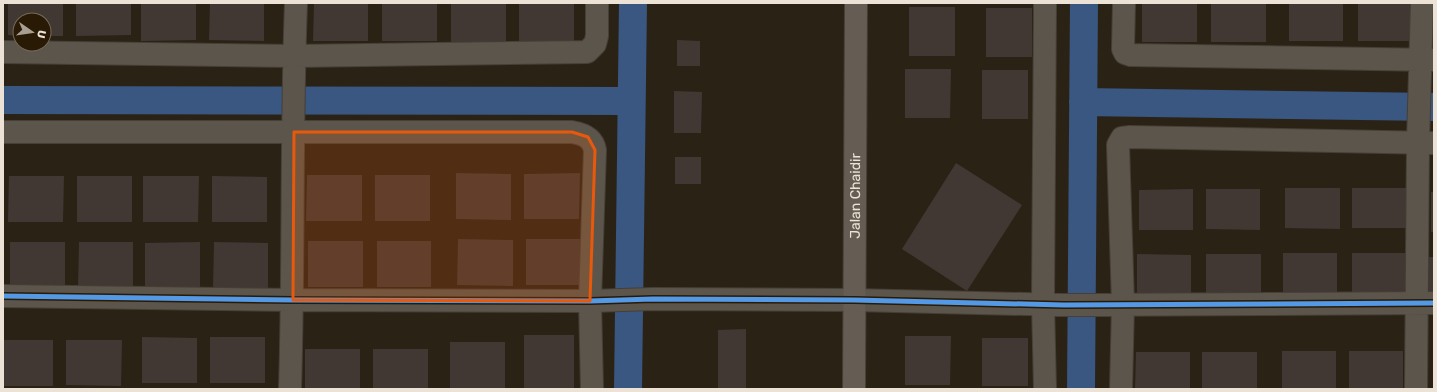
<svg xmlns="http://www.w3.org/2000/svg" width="1437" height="392" viewBox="0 0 1437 392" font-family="Rubik,sans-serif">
  <rect width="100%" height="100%" fill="#2b2216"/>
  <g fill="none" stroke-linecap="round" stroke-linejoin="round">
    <!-- canal -->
    <path stroke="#395780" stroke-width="28" d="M3,100l628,1
      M1083,102l351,5
      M628,389l5,-386
      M1081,389l3,-386"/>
  </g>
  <!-- building -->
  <path fill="#413834" d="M8,3h55v33h-19v-16h-24v16l-12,-1z
    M76,3h55v32l-55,1z
    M141,3h55v37l-55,1z
    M210,3h54v38l-55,-1z
    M314,3h54v38h-55z
    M382,3h55v38h-55z
    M451,3h55v41h-55z
    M519,3h55v41h-55z
    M1142,3h55v39h-55z
    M1211,3h55v39h-55z
    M1289,3h54v38h-54z
    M1358,3h55l-1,38h-54z
    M909,7h46v49h-46z
    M986,8h46v49h-46z
    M677,40l23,1v25h-23z
    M905,69h46l-1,49h-45z
    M982,70h46v49h-46z
    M674,91l28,1 -1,41h-27z
    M675,157h26v27h-26z
    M956,163l66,42 -55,86 -65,-42z
    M456,173l55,1v46l-55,-1z
    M580,173l-1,46h-55v-45z
    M307,175h55v46h-56z
    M375,175h55v46h-55z
    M9,176h55l-1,46h-55z
    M77,176h55v46h-55z
    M143,176h56l-1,46h-55z
    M212,176l55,1v45h-55z
    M1285,188h55v41l-55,-1z
    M1352,188h54v40h-54z
    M1193,189v41h-54v-40z
    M1206,189h54v41l-54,-1z
    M1431,192h3v40h-3z
    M458,239l55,1v46l-56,-1z
    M526,239h55v46h-55z
    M308,241h55v46h-55z
    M377,241h54v46h-54z
    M10,242h55v46h-55z
    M79,242h54v46h-55z
    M200,242v46h-55v-45z
    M214,242l54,1v45h-55z
    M1283,253h54v40l-54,1z
    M1352,253h55v40h-55z
    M1137,254l54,1v40h-54z
    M1206,254h55v40h-55z
    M1429,257h5v40h-5z
    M746,329v60h-28v-59z
    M524,335h50v54h-50z
    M905,336h46l-1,49h-45z
    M142,337l55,1v45h-55z
    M210,337h55v46h-55z
    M982,338h46v48h-46z
    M3,340h50v46h-50z
    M66,340h56l-1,46 -55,-1z
    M450,342h55v46h-55z
    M305,349h55v40h-55z
    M373,349h55v40h-55z
    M1282,351h54v38h-54z
    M1349,351h54v38h-54z
    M1136,352h54v37h-55z
    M1202,352h55v37h-55z"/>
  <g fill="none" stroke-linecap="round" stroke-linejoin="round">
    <!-- street casing -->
    <g stroke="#463f36" stroke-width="24">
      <path id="street" d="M1045,3l-2,301 2,85
        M1124,3l-1,46 2,4 6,2 303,5
        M3,52l291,4 293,-4 8,-8 2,-8v-33
        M3,132h569c12,2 21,6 23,18l-5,151 2,88
        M3,296l290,4 297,1 63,-2 201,1 210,5 370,-2
        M290,389c4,-129 1,-257 6,-386
        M1121,389l2,-85 -5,-159 4,-7 8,-1 304,6
        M1416,389l2,-247 4,-139"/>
    </g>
    <!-- secondary casing -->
    <g stroke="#463f36" stroke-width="24">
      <g id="secondary">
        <path id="s1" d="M854,389l2,-386"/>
      </g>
    </g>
    <!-- street -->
    <use href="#street" stroke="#5c554c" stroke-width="22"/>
    <!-- secondary -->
    <use href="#secondary" stroke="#655c54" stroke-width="22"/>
    <!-- cycleway casing -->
    <g stroke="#291a05" stroke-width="8">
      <path id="cycleway" d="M3,296l290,4 297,1 63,-2 201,1 210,5 370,-2"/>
    </g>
    <!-- cycleway -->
    <use href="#cycleway" stroke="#5399e6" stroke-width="5"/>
  </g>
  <!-- marked area -->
  <path fill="#e8590c" fill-opacity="0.2" stroke="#e8590c" stroke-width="3" stroke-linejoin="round" d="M294,132h278l16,5 7,13 -5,151 -297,-1z"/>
  <g text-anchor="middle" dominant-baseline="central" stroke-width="3" stroke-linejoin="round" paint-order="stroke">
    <!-- street labels -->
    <g font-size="14" fill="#ece2d5" stroke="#291a05">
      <text stroke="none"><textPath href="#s1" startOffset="193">Jalan Chaidir</textPath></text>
    </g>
  </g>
  <!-- border -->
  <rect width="1437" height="392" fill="none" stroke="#ece2d5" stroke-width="8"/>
  <!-- north arrow -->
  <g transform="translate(32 32) rotate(103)"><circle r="19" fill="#291a05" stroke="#776a58"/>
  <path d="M0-3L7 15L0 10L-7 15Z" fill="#a89f92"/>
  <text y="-6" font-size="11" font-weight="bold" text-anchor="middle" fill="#ece2d5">U</text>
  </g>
</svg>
